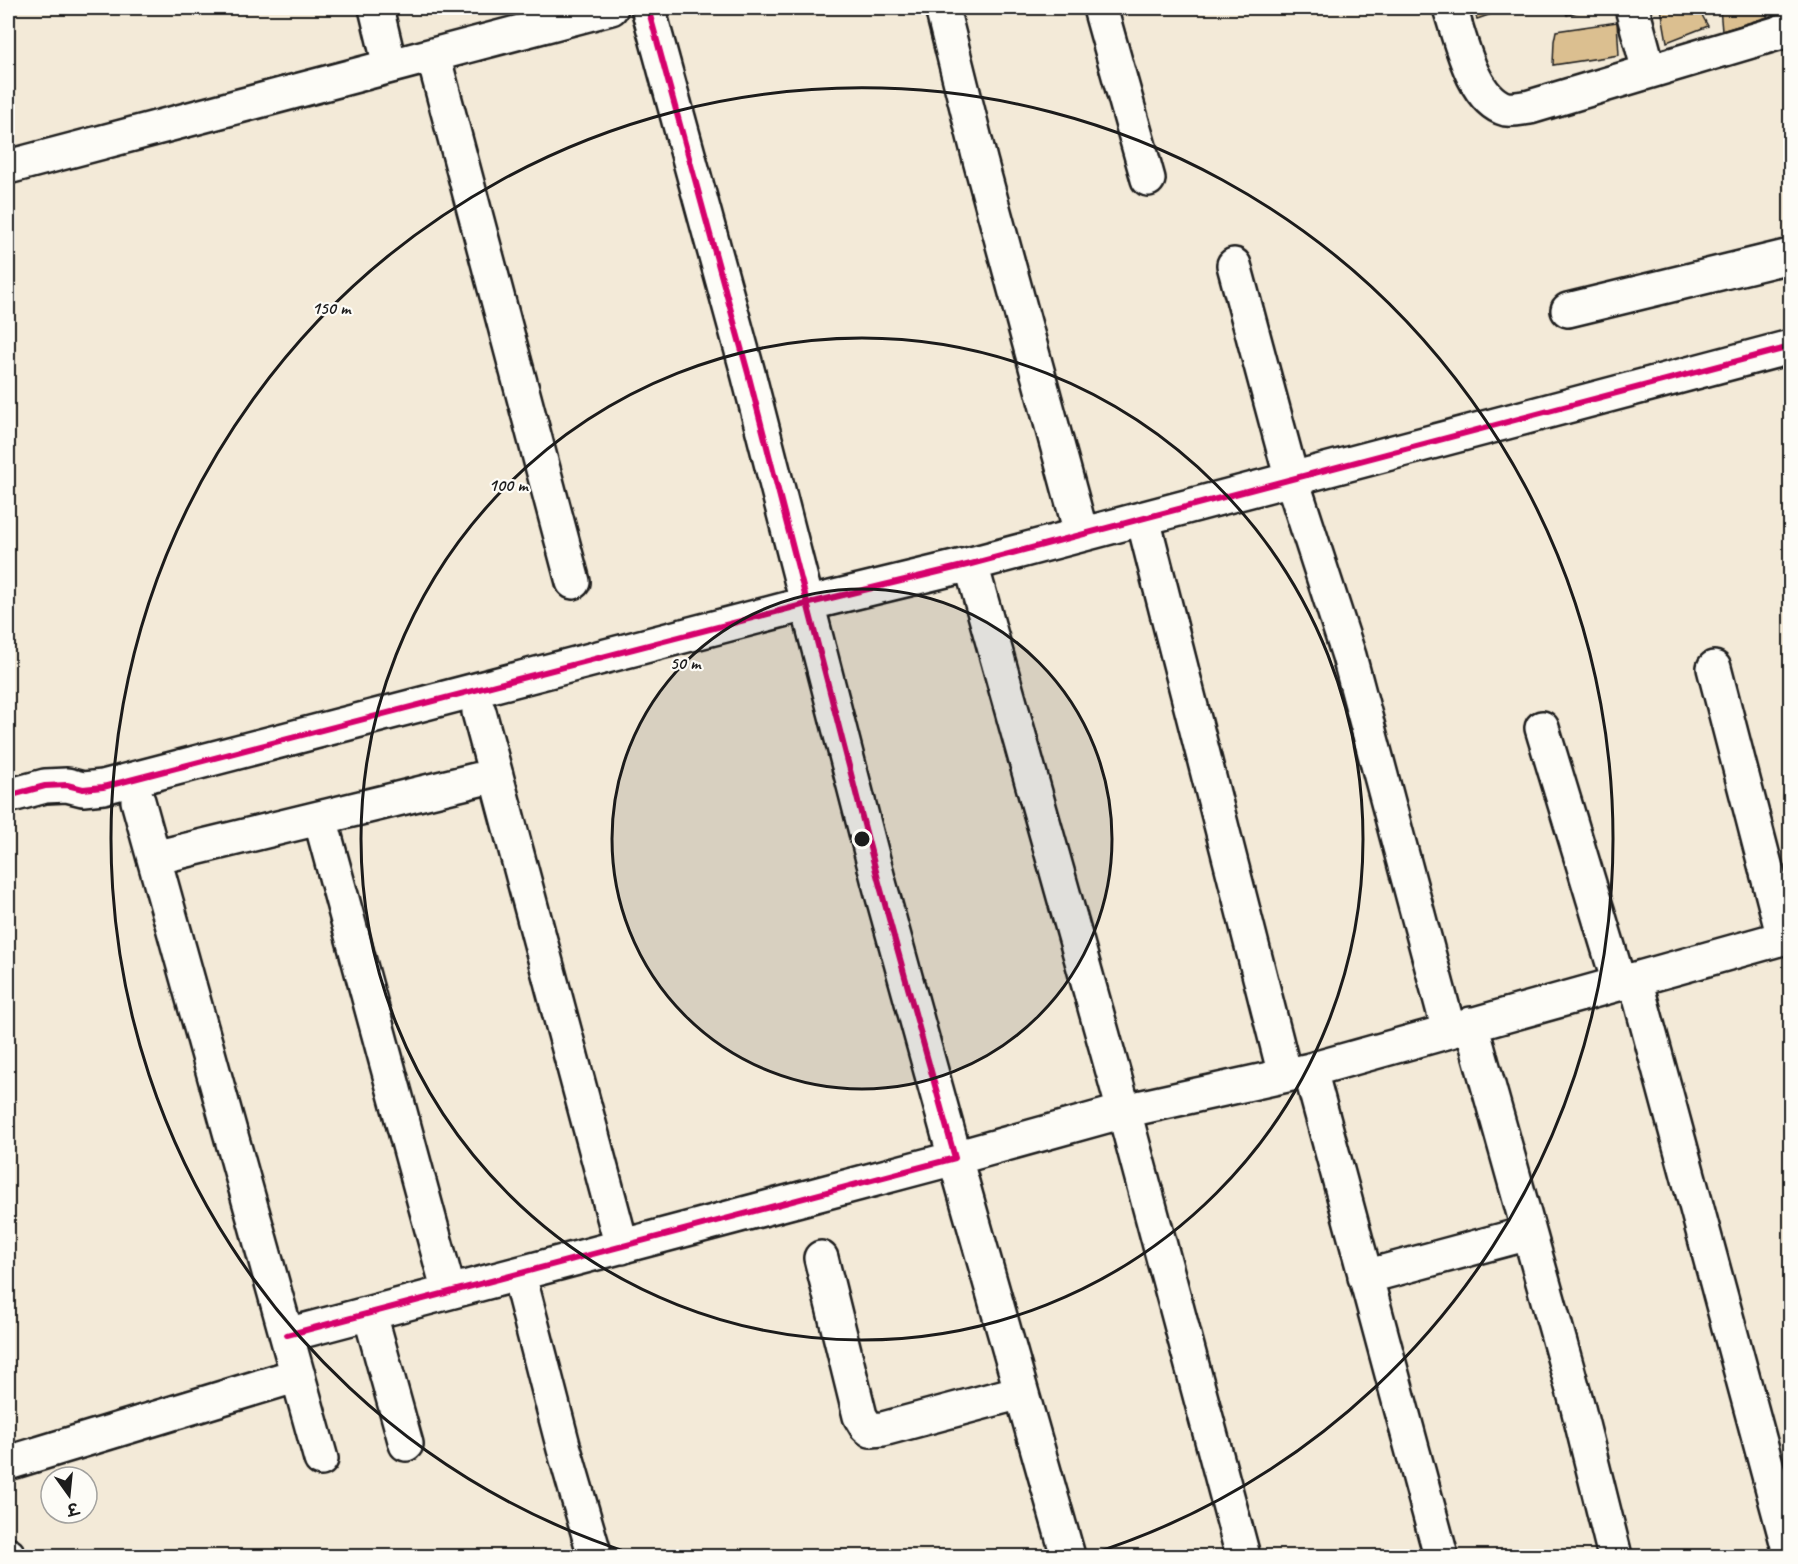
<svg xmlns="http://www.w3.org/2000/svg" width="1798" height="1564" viewBox="0 0 1798 1564" font-family="Caveat,'Playpen Sans Deva',sans-serif">
  <rect width="100%" height="100%" fill="#f3ead8"/>
  <filter id="ink" filterUnits="userSpaceOnUse"><feTurbulence type="fractalNoise" baseFrequency=".0167" numOctaves="2"/><feDisplacementMap in="SourceGraphic" scale="12" xChannelSelector="R" yChannelSelector="G"/><feConvolveMatrix kernelMatrix="1 2 1 2 8 2 1 2 1" color-interpolation-filters="sRGB"/></filter>
  <g filter="url(#ink)">
    <!-- building -->
    <path fill="#dbbf90" stroke="#1c1c1c" stroke-width="1.5" d="M1473,8h36l-32,11z
      M1563,8h26l-22,7z
      M1661,8h37l10,18 -41,16z
      M1720,8h41l7,9 -46,14z
      M1617,22l2,33 -66,10 1,-24 2,-10z"/>
    <g fill="none" stroke-linecap="round" stroke-linejoin="round">
      <!-- minor casing -->
      <g stroke="#1c1c1c" stroke-width="38">
        <path id="minor" d="M376,8l14,58
          M942,8l38,152 101,373
          M1100,8l48,171
          M1450,8c10,29 22,92 56,101 6,1 17,-1 24,-2l252,-75 8,-6
          M1632,8l17,63
          M433,55l140,527
          M8,167l603,-159
          M1234,265l58,215 57,176 100,375
          M1568,310l222,-54
          M1143,519l142,556
          M971,564l153,547 119,445
          M1714,668l70,270
          M479,712l143,535
          M1542,728l77,255
          M8,796l37,-10 22,-1 16,4 20,-2 703,-183 165,-40 819,-217
          M138,801l183,658
          M320,818l129,474
          M154,858l342,-83
          M1635,979l155,574
          M1471,1024l106,380 38,152
          M1310,1070l131,486
          M821,1258l39,158 6,10 5,4 12,-1 138,-37
          M519,1275l45,174 31,107
          M1365,1277l164,-44
          M370,1314l36,130
          M287,1335l668,-177 -77,-279 -130,-506 -100,-365
          M8,1463l290,-88
          M8,1555v1
          M1068,1556l-113,-398 169,-47 186,-41 480,-134"/>
      </g>
      <!-- minor -->
      <use href="#minor" stroke="#fdfcf7" stroke-width="33"/>
      <!-- cycleway casing -->
      <g stroke="#fdfcf7" stroke-width="10">
        <path id="cycleway" d="M8,796l37,-10 22,-1 16,4 20,-2 703,-183 165,-40 819,-217
          M287,1335l668,-177 -77,-279 -130,-506 -100,-365"/>
      </g>
      <!-- cycleway -->
      <use href="#cycleway" stroke="#d6006c" stroke-width="6"/>
    </g>
  </g>
  <!-- distance rings -->
  <circle cx="862" cy="839" r="250" fill="#1c1c1c" fill-opacity=".12"/>
  <g fill="none" stroke="#1c1c1c" stroke-width="3">
    <circle cx="862" cy="839" r="250"/>
    <circle cx="862" cy="839" r="501"/>
    <path d="M636 1555A751 751 0 1 1 1088 1555"/>
  </g>
  <circle cx="862" cy="839" r="9" fill="#1c1c1c" stroke="#fdfcf7" stroke-width="3"/>
  <g font-size="18" text-anchor="middle" font-weight="bold" fill="#1c1c1c" stroke="#fdfcf7" stroke-width="4.5" stroke-linejoin="round" paint-order="stroke">
    <text x="331" y="314">150 m</text>
    <text x="508" y="491">100 m</text>
    <text x="685" y="669">50 m</text>
  </g>
  <!-- margin -->
  <rect width="1798" height="1564" fill="none" stroke="#fdfcf7" stroke-width="30"/>
  <rect x="15" y="15" width="1768" height="1534" fill="none" stroke="#1c1c1c" stroke-width="2" filter="url(#ink)"/>
  <!-- north arrow -->
  <g transform="translate(69 1495) rotate(165)"><circle r="28" fill="#fdfcf7" stroke="#a3a29f" stroke-width="1.5"/>
  <path d="M0-4.5L10 22L0 15L-10 22Z" fill="#1c1c1c"/>
  <text y="-9" font-size="16" font-weight="bold" text-anchor="middle" fill="#1c1c1c">उ</text>
  </g>
</svg>
